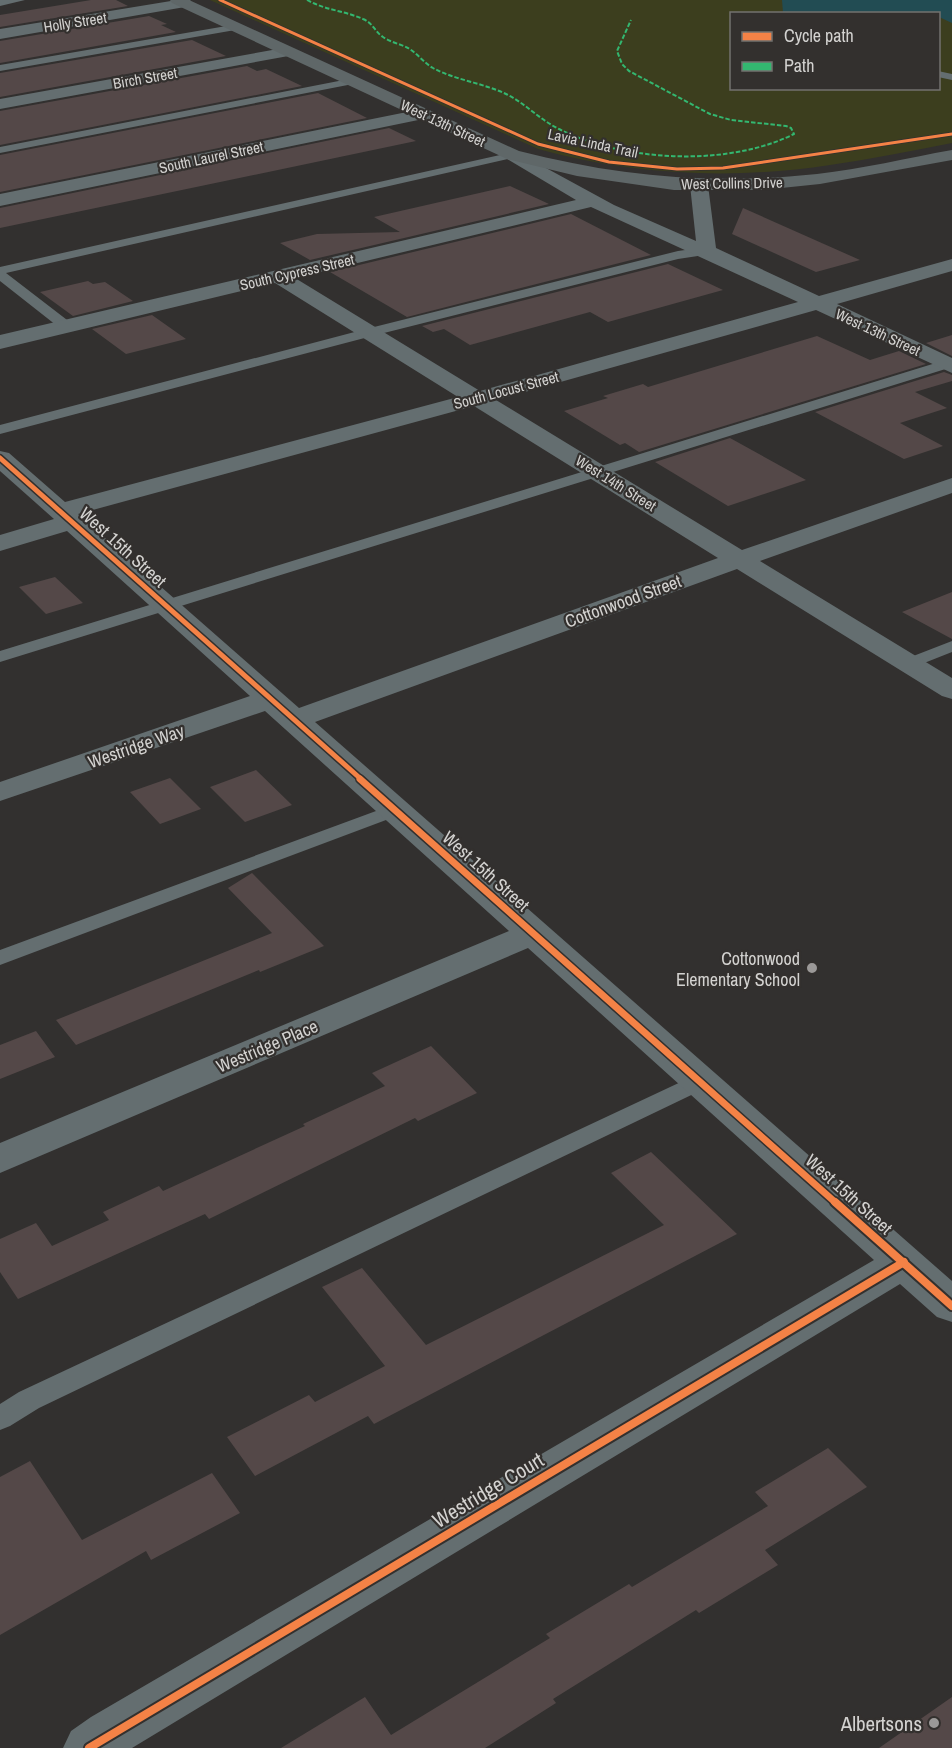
<svg xmlns="http://www.w3.org/2000/svg" width="952" height="1748" viewBox="0 0 952 1748" font-family="'Archivo Narrow',sans-serif">
  <rect width="100%" height="100%" fill="#32302f"/>
  <!-- green -->
  <path fill="#3c3e1e" fill-rule="evenodd" d="M210,0h742v143c-41,8 -81,16 -122,22 -97,15 -198,10 -292,-16zM732,14h206v74h-206z"/>
  <!-- water -->
  <path fill="#224c53" d="M782,0h170v23l-13,-6 -1,-3 -155,-1z"/>
  <!-- building -->
  <path fill="#544848" d="M91,0h25l12,6 -128,21v-12z
    M149,16l18,8 -6,1 15,7 -176,31v-22z
    M192,40l34,16 -226,41v-24z
    M247,66l10,5 9,-2 36,17 -302,59v-34z
    M318,93l49,25 -367,74v-37z
    M389,128l27,13 -416,87v-20z
    M510,186l39,18 -239,56 -30,-17 37,-9 83,-2 -26,-15z
    M743,208l117,52 -44,12 -84,-38z
    M571,214l80,41 -244,62 -77,-45z
    M668,264l55,26 -115,32 -18,-10 -120,33 -26,-16 -11,3 -11,-6z
    M88,281l5,3 12,-2 28,19 -60,15 -33,-24z
    M152,315l34,24 -60,15 -34,-25z
    M952,335v21l-26,-13z
    M817,336l53,24 29,-9 27,13 -287,88 -14,-9 -5,2 -56,-34 44,-13 -5,-2 40,-12 5,3z
    M944,372l8,3v6l-37,11 32,16 -47,15 43,23 -39,13 -89,-47z
    M730,438l76,42 -78,26 -73,-44z
    M55,577l28,26 -37,11 -27,-27z
    M952,592v47l-50,-27z
    M256,770l36,35 -47,17 -35,-35z
    M170,778l31,31 -41,15 -30,-32z
    M252,873l72,73 -64,26 -1,-2 -183,75 -20,-25 216,-87 -44,-45z
    M36,1031l19,26 -55,22v-34z
    M431,1046l46,47 -59,28 -3,-3 -206,101 -4,-5 -187,85 -18,-27v-33l36,-16 16,23 57,-26 -6,-8 56,-26 4,5 142,-65 -2,-2 82,-38 -13,-13z
    M651,1152l86,82 -363,190 -6,-8 -113,60 -28,-39 82,-42 6,7 70,-36 -63,-79 40,-19 64,77 238,-120 -53,-52z
    M828,1448l39,39 -102,63 13,15 -79,48 -3,-3 -143,89 3,4 -71,45h-204l84,-51 26,38 159,-97 -4,-4 83,-50 3,3 136,-81 -13,-14z
    M30,1461l52,79 130,-67 28,40 -89,47 -5,-9 -146,84v-158z
    M952,1697v51h-73z"/>
  <g fill="none" stroke-linecap="round" stroke-linejoin="round">
    <!-- lane -->
    <path fill="#646e70" fill-rule="evenodd" d="M0,0h25l-25,6z
      M238,24l3,1v4l-241,42v-6z
      M938,71l14,3v6l-14,-3z
      M354,78l5,3 -1,2 -358,70v-6z
      M513,152l6,3 -2,2 -511,116 65,50 2,3 -2,3h-10l-61,-48v-14z
      M707,247l4,1 2,3 -2,3 -33,5 -302,76 -376,99v-9l366,-96 312,-78z
      M952,358v9l-952,295v-11z
      M952,641v11l-43,17 -6,-1 -3,-4 3,-4z
      M395,804l7,2 3,4 -3,4 -402,151v-15z
      M700,1073l8,2 4,6 -4,6 -669,321 -29,18 -10,4v-26l19,-12z"/>
    <!-- street -->
    <path fill="#646e70" fill-rule="evenodd" d="M177,0h13l2,3 -7,4 -185,32v-10z
      M289,47l5,2 3,3 -3,3 -294,54v-10z
      M422,109l6,1 2,4 -2,4 -428,88v-12z
      M513,150l101,55 82,36 -6,-56 3,-4h12l3,4 8,63 103,48 133,-37v12l-115,33 115,54v15l-136,-63 -320,90 246,150 210,-72v15l-192,68 192,117v21l-10,-3 -205,-127 -422,153 637,559v41l-15,-5 -37,-33 -768,464h-69l8,-17 20,-14 783,-457 -346,-312 -528,225v-30l509,-212 -244,-220 -265,90v-19l250,-86 -183,-165 -67,20v-16l54,-16 -54,-48v-20l9,2 56,49 393,-105 -183,-114 -275,66v-14l576,-135 -69,-41 -3,-4 3,-4zM591,207l207,95 -318,89 -185,-113zM474,406l244,152 -419,150 -221,-194z"/>
    <!-- secondary -->
    <path fill="#5f6768" fill-rule="evenodd" d="M170,0h19l330,151c102,26 193,34 298,23 45,-5 90,-16 135,-24v10l-132,24 -58,6h-88l-97,-14 -70,-17 -335,-156z"/>
    <!-- quiet -->
    <path stroke="#33b770" stroke-width="2" stroke-dasharray="4.5 2" stroke-linecap="butt" d="M307,0c18,10 38,11 56,19 10,4 12,13 20,18 7,5 17,7 25,11 9,5 16,15 25,20 22,12 50,15 73,26 19,9 34,26 53,35 65,33 169,38 235,5l-3,-6 -5,-2 -55,-6 -21,-6 -81,-43 -7,-7 -5,-13 14,-31"/>
    <!-- cycleway-far3 casing -->
    <g stroke="#33302e" stroke-width="4.5">
      <path id="cycleway-far3" d="M220,0l318,144 71,18 68,7 46,-1 229,-34"/>
    </g>
    <!-- cycleway-far2 casing -->
    <g stroke="#33302e" stroke-width="8">
      <path id="cycleway-far2" d="M0,458l362,322"/>
    </g>
    <!-- cycleway-far1 casing -->
    <g stroke="#33302e" stroke-width="10">
      <path id="cycleway-far1" d="M360,779l476,424"/>
    </g>
    <!-- cycleway casing -->
    <g stroke="#33302e" stroke-width="12">
      <path id="cycleway" d="M835,1202l117,104
        M89,1748l815,-486"/>
    </g>
    <!-- cycleway-far3 -->
    <use href="#cycleway-far3" stroke="#f48246" stroke-width="3"/>
    <!-- cycleway-far2 -->
    <use href="#cycleway-far2" stroke="#f48246" stroke-width="5"/>
    <!-- cycleway-far1 -->
    <use href="#cycleway-far1" stroke="#f48246" stroke-width="7"/>
    <!-- cycleway -->
    <use href="#cycleway" stroke="#f48246" stroke-width="8"/>
  </g>
  <!-- markers -->
  <g fill="#9b9998" stroke="#33302e" stroke-width="2">
    <circle cx="812" cy="968" r="6"/>
    <circle cx="934" cy="1723" r="6"/>
  </g>
  <g text-anchor="middle" dominant-baseline="central" stroke-width="4.5" stroke-linejoin="round" paint-order="stroke">
    <!-- far-street labels -->
    <g font-size="15" fill="#d3d2d0" stroke="#33302e">
      <text transform="translate(75 22) rotate(-9)">Holly Street</text>
      <text transform="translate(145 78) rotate(-10)">Birch Street</text>
      <text transform="translate(443 123) rotate(25)">West 13th Street</text>
      <text transform="translate(593 143) rotate(12)">Lavia Linda Trail</text>
      <text transform="translate(211 157) rotate(-12)">South Laurel Street</text>
      <text transform="translate(732 183) rotate(-1)">West Collins Drive</text>
      <text transform="translate(297 272) rotate(-13)">South Cypress Street</text>
      <text transform="translate(878 332) rotate(25)">West 13th Street</text>
      <text transform="translate(506 390) rotate(-15)">South Locust Street</text>
      <text transform="translate(616 483) rotate(32)">West 14th Street</text>
    </g>
    <!-- street labels -->
    <g font-size="18" fill="#d3d2d0" stroke="#33302e">
      <text transform="translate(123 547) rotate(42)">West 15th Street</text>
      <text transform="translate(623 601) rotate(-20)">Cottonwood Street</text>
      <text transform="translate(136 746) rotate(-19)">Westridge Way</text>
      <text transform="translate(486 871) rotate(42)">West 15th Street</text>
      <text transform="translate(267 1046) rotate(-23)">Westridge Place</text>
      <text transform="translate(849 1194) rotate(42)">West 15th Street</text>
    </g>
    <!-- poi labels -->
    <g font-size="18" fill="#d3d2d0" stroke="#33302e" text-anchor="end">
      <text x="800" y="958">Cottonwood<tspan x="800" dy="21">Elementary School</tspan></text>
    </g>
    <!-- near-street labels -->
    <g font-size="21" fill="#d3d2d0" stroke="#33302e">
      <text transform="translate(488 1490) rotate(-31)">Westridge Court</text>
    </g>
    <!-- near-poi labels -->
    <g font-size="21" fill="#d3d2d0" stroke="#33302e" text-anchor="end">
      <text x="922" y="1723">Albertsons</text>
    </g>
  </g>
  <!-- legend -->
  <rect x="730" y="12" width="210" height="78" fill="#33302e" stroke="#73716f" stroke-width="1.5"/>
  <rect x="742" y="32" width="30" height="9" fill="#f48246" stroke="#73716f" stroke-width="1.5"/>
  <text x="784" y="42" font-size="18" fill="#d3d2d0">Cycle path</text>
  <rect x="742" y="62" width="30" height="9" fill="#33b770" stroke="#73716f" stroke-width="1.5"/>
  <text x="784" y="72" font-size="18" fill="#d3d2d0">Path</text>
</svg>
